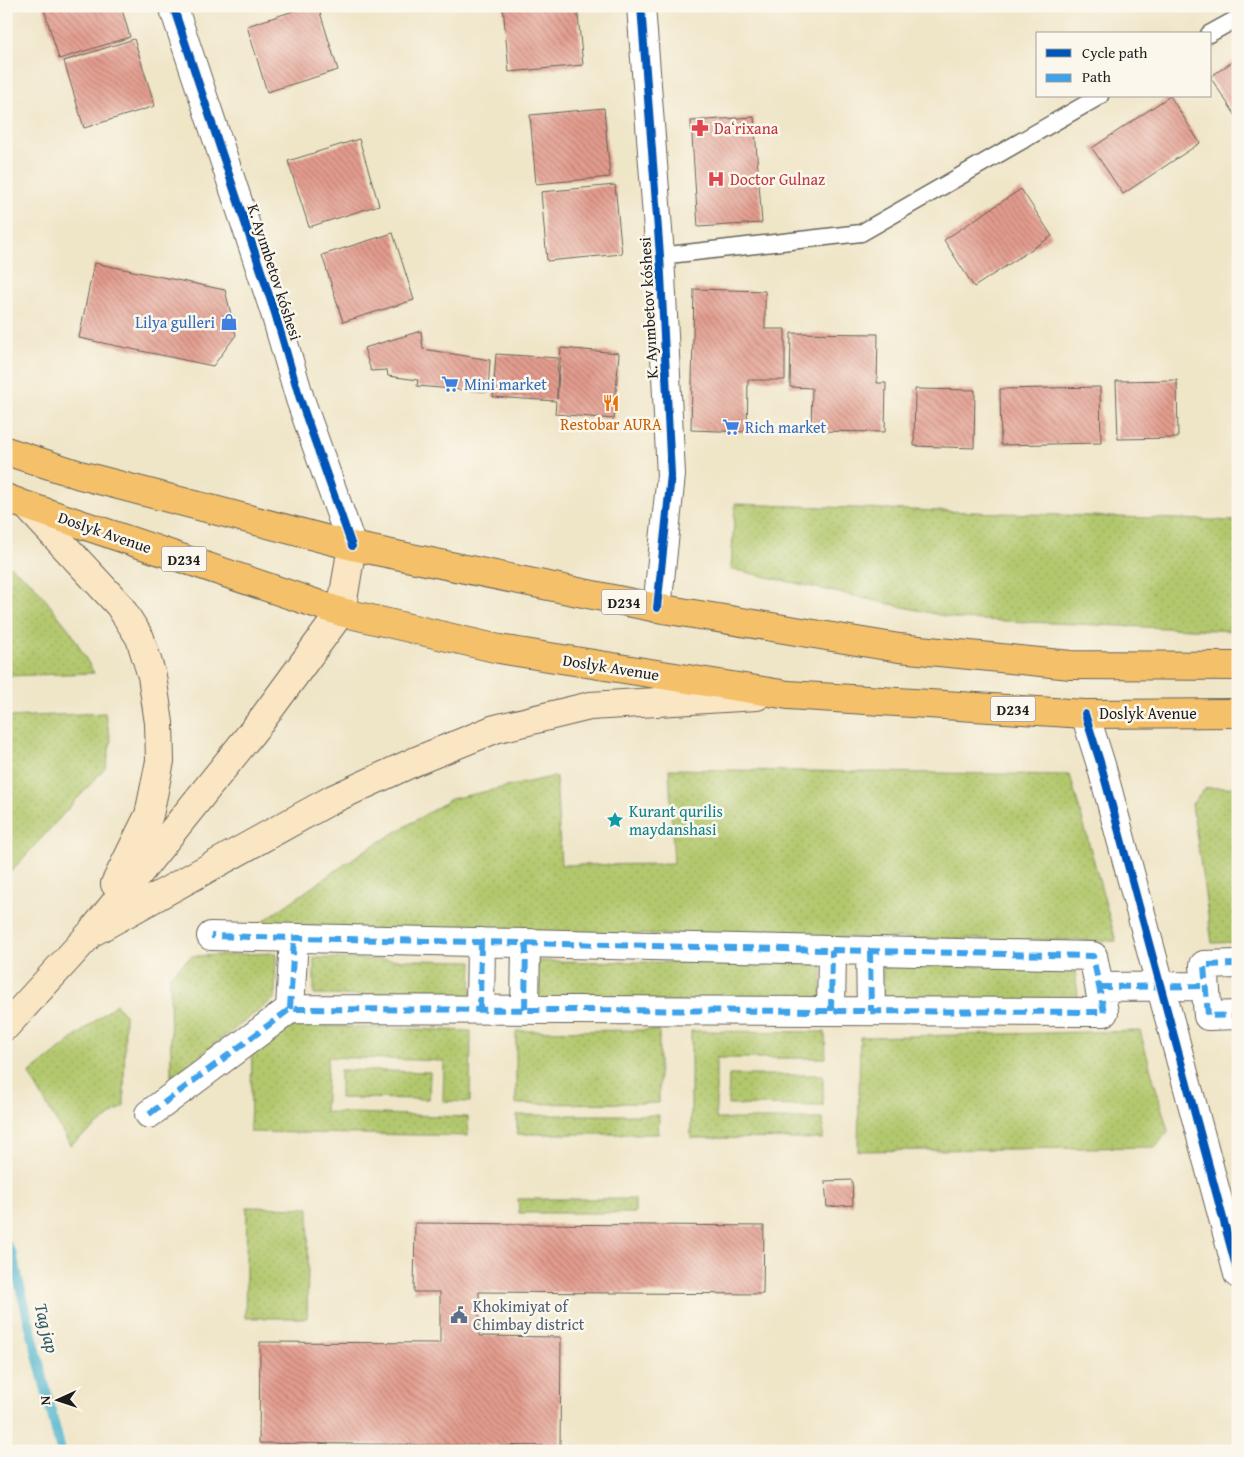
<svg xmlns="http://www.w3.org/2000/svg" width="1244" height="1457" viewBox="0 0 1244 1457" font-family="'Gentium Book Plus',serif">
  <defs>
    <pattern id="grass-dots" width="8" height="8" patternUnits="userSpaceOnUse" patternTransform="scale(1.25)"><rect width="8" height="8" fill="#b2c86d"/><path d="M2 2h.1M6 6h.1" fill="none" stroke="#98ab5e" stroke-width="1.8" stroke-linecap="round"/></pattern>
    <pattern id="building-back-hatch" width="6" height="6" patternUnits="userSpaceOnUse" patternTransform="scale(1.25)"><rect width="6" height="6" fill="#e39c8e"/><path d="M-1 5l2 2M0 0l6 6M5-1l2 2" fill="none" stroke="#b77e73"/></pattern>
  </defs>
  <rect width="100%" height="100%" fill="#fbf7ec"/>
  <filter id="ink" filterUnits="userSpaceOnUse"><feTurbulence type="fractalNoise" baseFrequency=".02" numOctaves="2"/><feDisplacementMap in="SourceGraphic" scale="10" xChannelSelector="R" yChannelSelector="G"/><feConvolveMatrix kernelMatrix="1 2 1 2 8 2 1 2 1" color-interpolation-filters="sRGB"/></filter>
  <filter id="wash" filterUnits="userSpaceOnUse"><feTurbulence type="fractalNoise" baseFrequency=".0096" numOctaves="4" result="noise"/><feDisplacementMap in="SourceGraphic" scale="20" xChannelSelector="R" yChannelSelector="G"/><feGaussianBlur stdDeviation="1.12" result="paint"/><feColorMatrix in="noise" values="0 0 0 0 0 0 0 0 0 0 0 0 0 0 0 0 0 1.4 0 .05"/><feComposite in="paint" operator="in"/></filter>
  <g filter="url(#wash)">
    <rect width="100%" height="100%" fill="#efe5c7"/>
    <!-- grass -->
    <path fill="url(#grass-dots)" stroke="#677244" d="M735,504l503,17v110l-280,-12 -227,-50z
      M6,563l28,22 37,47 23,41 -88,3z
      M105,713l6,27 -5,27 -100,110v-160z
      M669,769l401,6 46,166 -864,-12 109,-76 90,-54 105,-23 5,89 113,-1z
      M1238,787v155l-26,1 -20,-139 14,-16z
      M276,953l-1,45 -104,79 -1,-102 22,-19z
      M314,958l158,3 -1,36 -157,-2z
      M533,961l289,3 -1,39 -289,-3z
      M883,964l192,5 4,37 -197,-3z
      M116,1004l9,11 -1,91 -54,39 -41,-71z
      M296,1025l175,6 -1,71 -27,-1 1,-40 -116,-4 -3,55 143,5v19l-218,-4 2,-83z
      M659,1030v73l-143,1v-73z
      M691,1031l134,1 1,26h-110v61h107v20l-132,-1z
      M1140,1031l28,100 -12,16 -298,4 2,-114z
      M340,1070l90,2 -1,27 -89,-1z
      M729,1075h94v31l-95,-1z
      M517,1115h142l-1,19h-141z
      M518,1199h117v14h-116z
      M247,1207l62,1 -2,110h-62z"/>
    <g fill="none" stroke-linecap="round" stroke-linejoin="round">
      <!-- stream -->
      <path stroke="#4fb4ce" stroke-width="10" d="M6,1244l6,10 49,197"/>
    </g>
    <g id="blocks">
      <!-- building -->
      <path fill="url(#building-back-hatch)" d="M43,6h78l9,31 -71,22z
        M309,6h9l20,64 -71,22 -20,-66z
        M503,6h74l6,59 -74,7z
        M134,39l21,67 -71,22 -20,-67z
        M1238,58v61l-28,-42z
        M1170,96l30,47 -77,51 -31,-46z
        M604,108l6,69 -74,7 -6,-69z
        M754,117l8,106 -64,4 -7,-106z
        M359,139l20,66 -70,22 -21,-66z
        M615,185l7,69 -75,7 -6,-69z
        M1021,189l31,47 -78,51 -30,-47z
        M393,233l21,67 -71,22 -21,-67z
        M94,263l131,27 11,45 -23,31 -134,-28z
        M694,289l71,2v38h20v51h-37l-1,52 -56,-2z
        M421,331l2,18 67,11 -2,32 -71,-6 1,-6 -30,-4 -1,-6 -16,1 -7,-23z
        M791,333l87,1 -1,49h9l-1,49 -74,-1 1,-43 -22,-1z
        M561,348l58,5 -5,66 -59,-5 1,-13 -63,-4 3,-43 62,4 -1,41z
        M1177,380l1,58 -60,1 -2,-58z
        M1100,387l1,56 -100,2 -1,-56z
        M915,389l60,1 -1,58 -60,-2z
        M852,1180l1,25 -26,2 -2,-26z
        M415,1223l349,3 -1,68 -284,-2v44l82,1 -1,109 -301,-3 1,-101 180,1v-51h-26z"/>
    </g>
  </g>
  <g filter="url(#ink)">
    <use href="#blocks" fill-opacity="0" stroke="#666258" stroke-width="1"/>
    <g fill="none" stroke-linecap="round" stroke-linejoin="round">
      <!-- lane casing -->
      <g stroke="#666258" stroke-width="19">
        <path id="lane" d="M1209,34l29,-16
          M660,256l201,-23 239,-137"/>
      </g>
      <!-- street casing -->
      <g stroke="#666258" stroke-width="30">
        <path id="street" d="M173,6l102,307 25,86 52,147
          M641,6l19,250 11,219 -14,133
          M1085,714l16,51 137,509
          M870,951l1,60
          M1238,964l-34,1 4,51 30,-1
          M1099,987l106,-1
          M290,1009l4,-71
          M480,1009l1,-67
          M525,1009l1,-66
          M831,1011l1,-61
          M149,1114l141,-105 814,3 -11,-56 -882,-20"/>
      </g>
      <!-- secondary casing -->
      <g stroke="#666258" stroke-width="30">
        <path id="secondary" d="M27,506l92,99 21,33 12,38 7,47 1,38 -11,54 -34,69
          M91,933l242,-134 83,-38 79,-32 95,-23 167,-10
          M6,1026l85,-93 170,-212 80,-109 11,-66"/>
      </g>
      <!-- primary casing -->
      <g stroke="#666258" stroke-width="30">
        <path id="primary" d="M6,451l74,24 272,71 305,62 242,40 172,17 167,1
          M6,498l21,8 314,106 158,37 289,46 297,19 153,-1"/>
      </g>
      <!-- lane -->
      <use href="#lane" stroke="#fff" stroke-width="16"/>
      <!-- street -->
      <use href="#street" stroke="#fff" stroke-width="28"/>
      <!-- secondary -->
      <use href="#secondary" stroke="#fbe6c4" stroke-width="28"/>
      <!-- primary -->
      <use href="#primary" stroke="#f4c16b" stroke-width="28"/>
      <!-- quiet -->
      <path stroke="#3da2ea" stroke-width="6" stroke-dasharray="12 6" stroke-linecap="butt" d="M870,951l1,60
        M1238,964l-34,1 4,51 30,-1
        M1099,987l106,-1
        M290,1009l4,-71
        M480,1009l1,-67
        M525,1009l1,-66
        M831,1011l1,-61
        M149,1114l141,-105 814,3 -11,-56 -882,-20"/>
      <!-- cycleway casing -->
      <g stroke="#fbf7ec" stroke-width="11">
        <path id="cycleway" d="M173,6l102,307 25,86 52,147
          M641,6l19,250 11,219 -14,133
          M1085,714l16,51 137,509"/>
      </g>
      <!-- cycleway -->
      <use href="#cycleway" stroke="#0057b8" stroke-width="8"/>
    </g>
  </g>
  <!-- icons -->
  <defs>
    <g id="pharmacy-bare" transform="scale(1.35)"><path d="M-2-6h4v4h4v4h-4v4h-4v-4h-4v-4h4Z" fill="#e0444e" stroke="#fbf7ec" stroke-width="2.5" paint-order="stroke"/></g>
    <g id="hospital-bare" transform="scale(1.35)"><path d="M-5-5h3v3.5h4V-5h3V5h-3V1.5h-4V5h-3Z" fill="#e0444e" stroke="#fbf7ec" stroke-width="2.5" paint-order="stroke"/></g>
    <g id="shop-bare" transform="scale(1.35)"><path d="M-5-2.5h2.3a2.7 3.5 0 0 1 5.4 0H5L5.5 6h-11ZM-1.5-2.5h3a1.5 2.3 0 0 0-3 0Z" fill="#3f7fe0" stroke="#fbf7ec" stroke-width="2.5" paint-order="stroke"/></g>
    <g id="supermarket-bare" transform="scale(1.35)"><path d="M-6-5.5h2.5l.6 2H6L4.5 2H-2.5L-4.4-4H-6ZM-1.5 3.2a1.3 1.3 0 1 0 .1 0ZM3 3.2a1.3 1.3 0 1 0 .1 0Z" fill="#3f7fe0" stroke="#fbf7ec" stroke-width="2.5" paint-order="stroke"/></g>
    <g id="restaurant-bare" transform="scale(1.35)"><path d="M-5-6h1v4h1v-4h1v4h1v-4h1v5L-1.5 .5V6h-2V.5L-5-1ZM5-6V6H3V1.5H1.5Q1.5-4 5-6Z" fill="#e8710a" stroke="#fbf7ec" stroke-width="2.5" paint-order="stroke"/></g>
    <g id="sight-bare" transform="scale(1.35)"><path d="M0-6L1.8-2.2L6-1.7L2.9 1.2L3.7 5.4L0 3.3L-3.7 5.4L-2.9 1.2L-6-1.7L-1.8-2.2Z" fill="#0f9aa8" stroke="#fbf7ec" stroke-width="2.5" paint-order="stroke"/></g>
    <g id="civic-bare" transform="scale(1.35)"><path d="M-.6-6.5H3V-4.5H.6V-3L4-1V1h2V6H-6V1h2V-1L-.6-3ZM-1.2 2.5V6h2.4V2.5Z" fill="#5c6f8a" stroke="#fbf7ec" stroke-width="2.5" paint-order="stroke"/></g>
  </defs>
  <g fill-rule="evenodd">
    <use href="#pharmacy-bare" x="700" y="128"/>
    <use href="#hospital-bare" x="716" y="179"/>
    <use href="#shop-bare" x="229" y="322"/>
    <use href="#supermarket-bare" x="450" y="384"/>
    <use href="#restaurant-bare" x="611" y="403"/>
    <use href="#supermarket-bare" x="731" y="427"/>
    <use href="#sight-bare" x="615" y="820"/>
    <use href="#civic-bare" x="459" y="1315"/>
  </g>
  <g text-anchor="middle" dominant-baseline="central" stroke-width="5" stroke-linejoin="round" paint-order="stroke">
    <!-- shield labels -->
    <g fill="#fbf7ec" stroke="#5f5e5a" stroke-width="1">
      <rect x="161.5" y="546.5" width="45" height="25" rx="4"/>
      <rect x="601.5" y="589.5" width="45" height="25" rx="4"/>
      <rect x="990.5" y="696.5" width="45" height="25" rx="4"/>
    </g>
    <g font-size="15" font-weight="bold" fill="#1c1c1c">
      <text x="184" y="559">D234</text>
      <text x="624" y="602">D234</text>
      <text x="1013" y="709">D234</text>
    </g>
    <!-- health labels -->
    <g font-size="16" fill="#be3a42" stroke="#fbf7ec" text-anchor="start">
      <text x="714" y="128">Daʻrixana</text>
      <text x="730" y="179">Doctor Gulnaz</text>
    </g>
    <!-- street labels -->
    <g font-size="16" fill="#1c1c1c" stroke="#fbf7ec">
      <text transform="translate(275 272) rotate(72)">K. Ayımbetov kóshesi</text>
      <text transform="translate(648 308) rotate(-93)">K. Ayımbetov kóshesi</text>
      <text transform="translate(105 532) rotate(19)">Doslyk Avenue</text>
      <text transform="translate(611 667) rotate(9)">Doslyk Avenue</text>
      <text x="1148" y="713">Doslyk Avenue</text>
    </g>
    <!-- shop labels -->
    <g font-size="16" fill="#366cbe" stroke="#fbf7ec" text-anchor="start">
      <text x="215" y="322" text-anchor="end">Lilya gulleri</text>
      <text x="464" y="384">Mini market</text>
      <text x="745" y="427">Rich market</text>
    </g>
    <!-- food labels -->
    <g font-size="16" fill="#c56008" stroke="#fbf7ec">
      <text x="611" y="424">Restobar AURA</text>
    </g>
    <!-- culture labels -->
    <g font-size="16" fill="#0d838f" stroke="#fbf7ec" text-anchor="start">
      <text x="629" y="811">Kurant qurilis<tspan x="629" dy="18">maydanshasi</tspan></text>
    </g>
    <!-- service labels -->
    <g font-size="16" fill="#4e5e75" stroke="#fbf7ec" text-anchor="start">
      <text x="473" y="1306">Khokimiyat of<tspan x="473" dy="18">Chimbay district</tspan></text>
    </g>
    <!-- water labels -->
    <g font-size="18" font-style="italic" fill="#305963" stroke="#fbf7ec">
      <text transform="translate(47 1328) rotate(76)">Tag jap</text>
    </g>
  </g>
  <!-- margin -->
  <rect width="1244" height="1457" fill="none" stroke="#fbf7ec" stroke-width="25"/>
  <!-- legend -->
  <rect x="1036" y="32" width="175" height="65" fill="#fbf7ec" stroke="#a29f99"/>
  <rect x="1046" y="49" width="25" height="8" fill="#0057b8" stroke="#a29f99"/>
  <text x="1082" y="58" font-size="15" fill="#1c1c1c">Cycle path</text>
  <rect x="1046" y="74" width="25" height="8" fill="#3da2ea" stroke="#a29f99"/>
  <text x="1082" y="82" font-size="15" fill="#1c1c1c">Path</text>
  <!-- north arrow -->
  <g transform="translate(58 1400) rotate(267)" stroke="#fbf7ec" stroke-width="4" paint-order="stroke">
  <path d="M0-4L9 19L0 12L-9 19Z" fill="#1c1c1c"/>
  <text y="-8" font-size="14" font-weight="bold" text-anchor="middle" fill="#1c1c1c">N</text>
  </g>
</svg>
